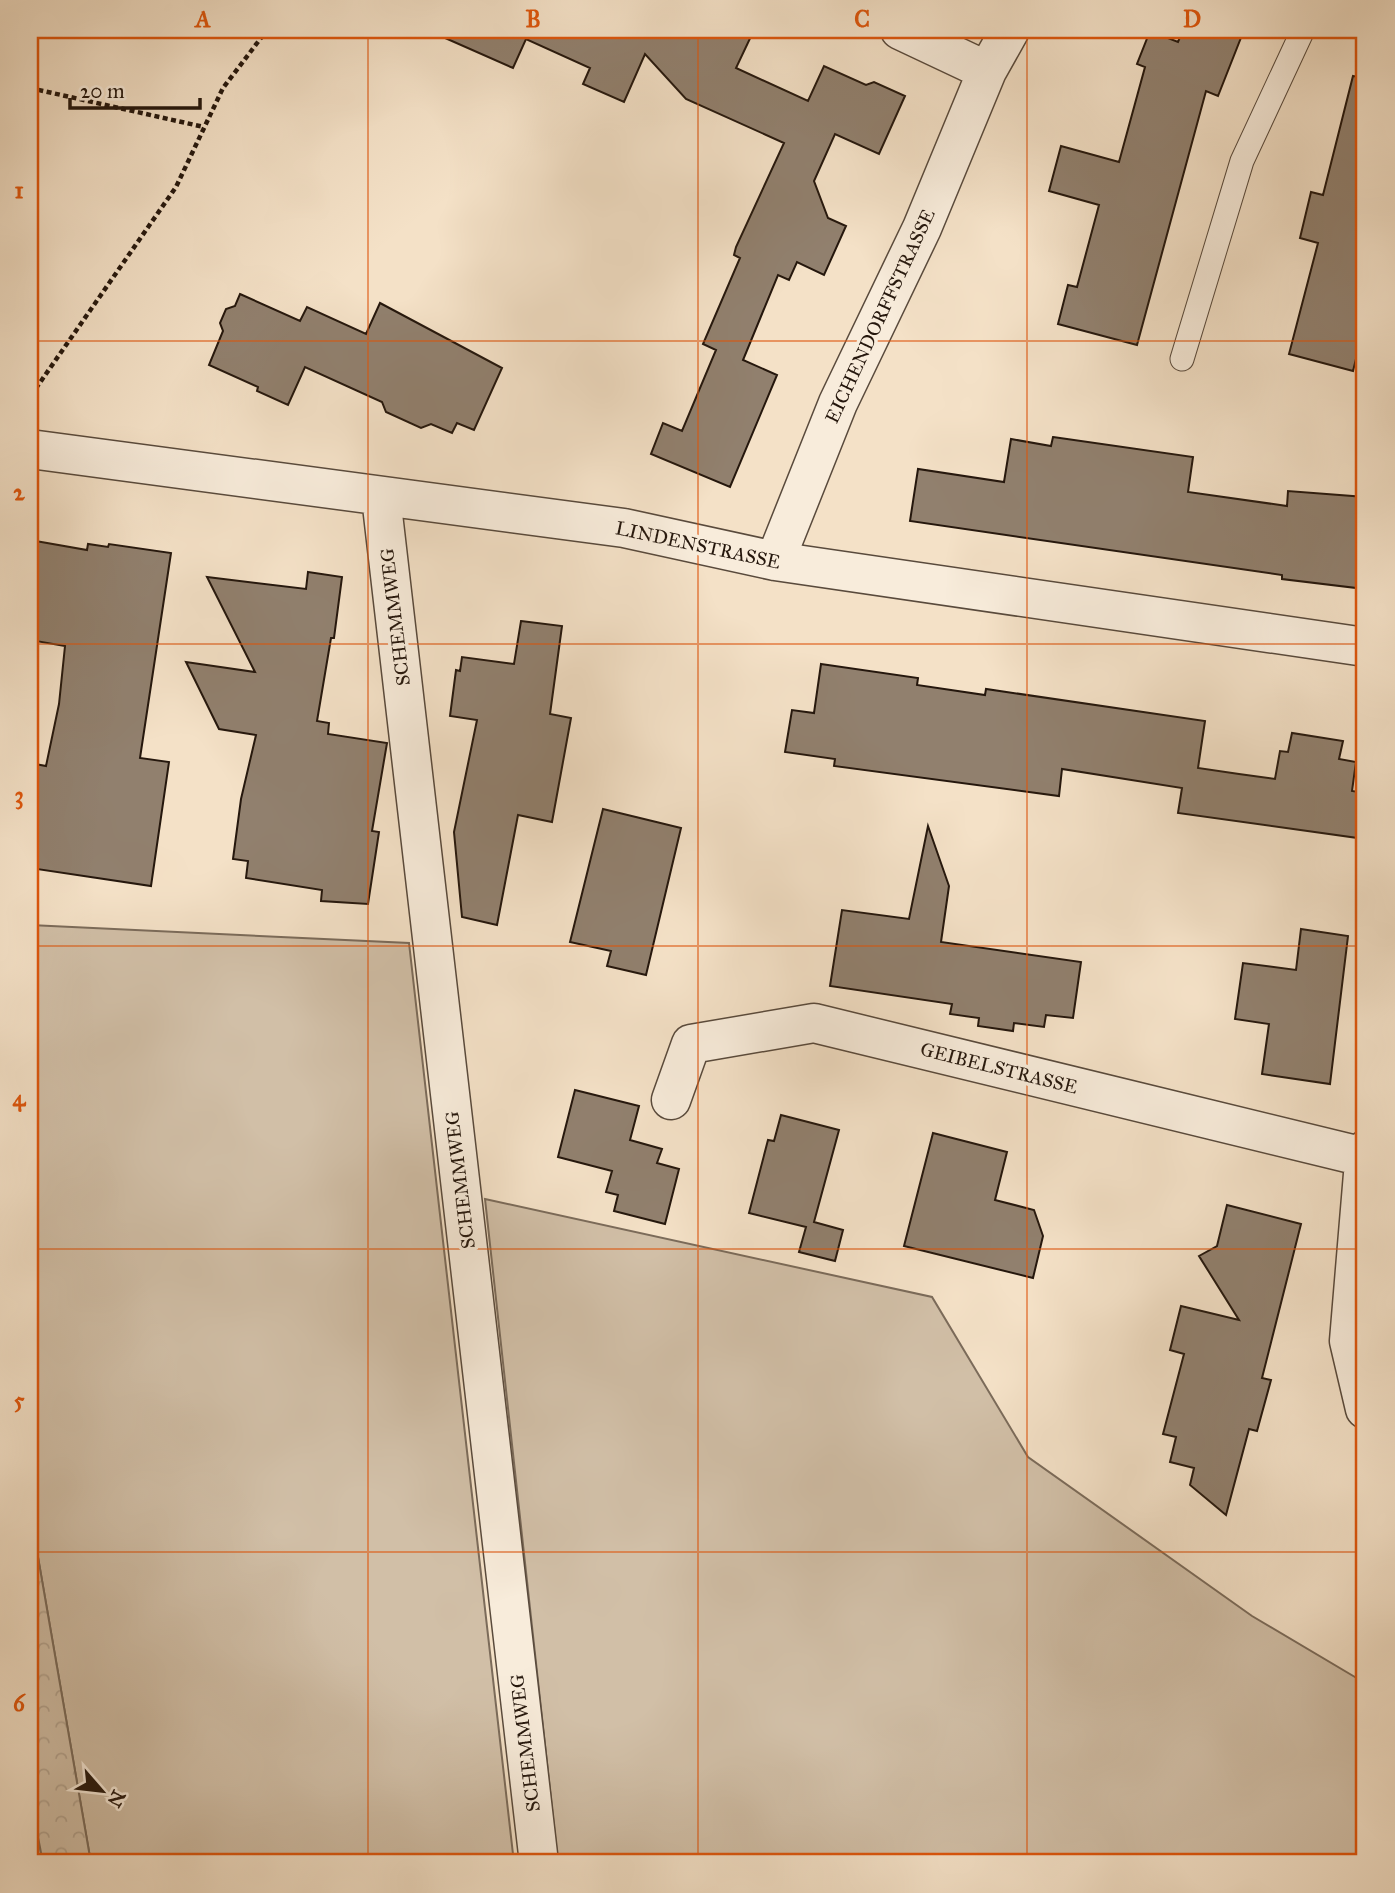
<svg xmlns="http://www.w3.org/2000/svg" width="1395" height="1893" viewBox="0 0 1395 1893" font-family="'IM FELL Great Primer',serif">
  <defs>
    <pattern id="forest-crowns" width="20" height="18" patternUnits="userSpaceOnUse" patternTransform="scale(1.75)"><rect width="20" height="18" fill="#d1bfa7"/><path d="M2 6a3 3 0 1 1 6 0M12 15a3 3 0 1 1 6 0" fill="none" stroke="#b3a38f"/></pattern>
  </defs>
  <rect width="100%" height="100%" fill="#f4e1c7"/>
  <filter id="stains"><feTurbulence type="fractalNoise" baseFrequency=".00286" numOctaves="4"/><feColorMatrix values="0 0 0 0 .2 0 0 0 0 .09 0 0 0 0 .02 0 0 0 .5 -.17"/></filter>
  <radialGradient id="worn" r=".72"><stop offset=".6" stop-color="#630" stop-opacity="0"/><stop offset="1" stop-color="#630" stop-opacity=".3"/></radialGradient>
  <!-- green -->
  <path fill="#d1bfa7" stroke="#7b6b5a" stroke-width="2" d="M30,925l379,18 105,920h-423l-61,-352z
    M485,1199l447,98 96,160 224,159 113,67v180h-807z
    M30,1796l13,67h-13z"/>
  <!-- forest -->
  <path fill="url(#forest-crowns)" stroke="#7b6b5a" stroke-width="2" d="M30,1511l61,352h-48l-13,-67z"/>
  <!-- building -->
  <path fill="#91806e" stroke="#25170d" stroke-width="2" d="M427,30h327l-18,38 72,33 16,-35 42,19 8,-3 31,14 -26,58 -44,-20 -21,47 14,37 18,8 -22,49 -27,-13 -8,18 -11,-5 -35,85 34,15 -47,112 -79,-33 12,-31 19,8 34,-81 -13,-6 37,-86 -6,-3 2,-8 48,-104 -98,-44 -41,-45 -21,48 -41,-18 7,-16 -64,-29 -13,29z
    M1183,30h61l-26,66 -12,-5 -69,254 -79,-21 10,-39 9,2 22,-82 -50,-14 12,-45 58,16 26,-95 -8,-3 13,-33 28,11z
    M1353,76l12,2v245l-12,48 -64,-17 29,-111 -18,-5 11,-46 12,3z
    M240,294l60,27 7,-14 59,27 14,-31 122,65 -28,62 -17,-7 -5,10 -21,-9 -10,4 -35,-16 -4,-10 -77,-35 -17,38 -31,-14 1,-4 -49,-22 14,-34 -3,-8 6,-14 9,-3z
    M1053,437l140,20 -5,35 99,14 1,-15 77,6v92l-83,-10v-4l-372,-54 8,-52 86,13 7,-43 40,7z
    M30,540l57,10 1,-6 20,3 1,-3 62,9 -31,205 29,4 -18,124 -121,-18v-105l16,3 13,-62 6,-58 -35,-6z
    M308,572l34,5 -8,61h-3l-14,83 12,2 -1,11 59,9 -15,88 7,1 -11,72 -47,-3 1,-11 -76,-12 2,-17 -15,-2 8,-60 15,-64 -37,-6 -33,-67 69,10 -48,-95 99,12z
    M521,621l41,5 -12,88 21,4 -19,104 -34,-7 -21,110 -35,-8 -8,-85 23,-112 -27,-4 6,-46 4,1 2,-14 52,7z
    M821,664l97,14 -1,7 68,10 1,-6 219,32 -7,47 41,6 36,5 5,-28 8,1 4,-19 51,8 -4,18 17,3 -4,29 13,2v46l-187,-26 4,-25 -120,-19 -3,27 -225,-30 1,-7 -50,-7 7,-42 22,3z
    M603,809l78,19 -35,147 -39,-9 4,-15 -41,-9z
    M928,826l21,60 -8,56 140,20 -8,56 -27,-3 -2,12 -30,-4 -1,8 -35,-5 1,-8 -29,-4 2,-10 -122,-18 12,-76 67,9z
    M1301,929l47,7 -18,148 -68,-10 7,-50 -34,-5 8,-56 53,7z
    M575,1090l64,16 -9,34 32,9 -5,14 22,6 -14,55 -51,-13 4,-16 -12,-3 6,-21 -54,-14z
    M781,1115l58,15 -25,92 29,8 -8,31 -36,-9 7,-25 -57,-14 19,-73 6,1z
    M933,1133l74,19 -12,48 39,10 9,26 -10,42 -129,-32z
    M1227,1205l74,19 -39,154 9,2 -14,51 -8,-2 -23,86 -36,-30 4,-17 -24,-6 6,-25 -13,-3 21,-80 -14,-4 11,-44 58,14 -40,-64 18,-10z"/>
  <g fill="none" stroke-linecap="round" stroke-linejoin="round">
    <!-- lane casing -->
    <g stroke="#594a3c" stroke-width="25">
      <path id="lane" d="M1182,359l60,-198 61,-131"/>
    </g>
    <!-- street casing -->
    <g stroke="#594a3c" stroke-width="41">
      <path id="street" d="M900,30l87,41
        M30,449l594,79 151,33 590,86
        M381,497l158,1366
        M775,561l63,-158 84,-175 65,-157 23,-41
        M671,1100l20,-56 123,-21 550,134
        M1365,1150l-16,191 16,68"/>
    </g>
    <!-- path -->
    <path stroke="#25170d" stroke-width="4.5" stroke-dasharray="5 3.5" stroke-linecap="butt" d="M30,88l174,39
      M30,404l2,-10 144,-207 47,-99 44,-58"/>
    <!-- lane -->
    <use href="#lane" stroke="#f8ecdb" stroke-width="23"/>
    <!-- street -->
    <use href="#street" stroke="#f8ecdb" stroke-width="38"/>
  </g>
  <!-- grid -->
  <path fill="none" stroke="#de560c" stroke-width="2" stroke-opacity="0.55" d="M368,30v1833M698,30v1833M1027,30v1833M30,341h1335M30,644h1335M30,946h1335M30,1249h1335M30,1552h1335"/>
  <g text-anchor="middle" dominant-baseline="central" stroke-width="7" stroke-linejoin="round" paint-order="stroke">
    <!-- street labels -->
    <g font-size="19" fill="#25170d" stroke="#f8ecdb">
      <text transform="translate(880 316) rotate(-65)">EICHENDORFFSTRASSE</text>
      <text transform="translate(698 545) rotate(12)">LINDENSTRASSE</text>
      <text transform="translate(395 617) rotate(-97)">SCHEMMWEG</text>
      <text transform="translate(999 1068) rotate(14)">GEIBELSTRASSE</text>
      <text transform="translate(460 1180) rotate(-97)">SCHEMMWEG</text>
      <text transform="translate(525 1743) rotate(-97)">SCHEMMWEG</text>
    </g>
  </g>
  <!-- margin -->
  <rect width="1395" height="1893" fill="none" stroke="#f4e1c7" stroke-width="77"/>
  <!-- north arrow -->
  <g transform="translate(102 1791) rotate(118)" stroke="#f8ecdb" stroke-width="5" paint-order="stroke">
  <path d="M0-5L12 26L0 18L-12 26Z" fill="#25170d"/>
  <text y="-10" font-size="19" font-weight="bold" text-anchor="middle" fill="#25170d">N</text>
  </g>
  <!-- scale -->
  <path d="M70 98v10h130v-10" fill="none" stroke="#25170d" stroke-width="3.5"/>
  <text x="80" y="98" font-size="21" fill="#25170d" stroke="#f8ecdb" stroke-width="5" paint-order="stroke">20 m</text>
  <rect x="38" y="38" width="1318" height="1816" fill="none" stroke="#de560c" stroke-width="2.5"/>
  <g font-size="23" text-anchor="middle" font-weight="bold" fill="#de560c">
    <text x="203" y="27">A</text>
    <text x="533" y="27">B</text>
    <text x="862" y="27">C</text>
    <text x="1192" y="27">D</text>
    <text x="19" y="198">1</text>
    <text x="19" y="500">2</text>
    <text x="19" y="803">3</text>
    <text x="19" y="1106">4</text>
    <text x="19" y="1408">5</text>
    <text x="19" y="1711">6</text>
  </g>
  <rect width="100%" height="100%" filter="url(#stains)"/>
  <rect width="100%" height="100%" fill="url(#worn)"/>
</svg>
